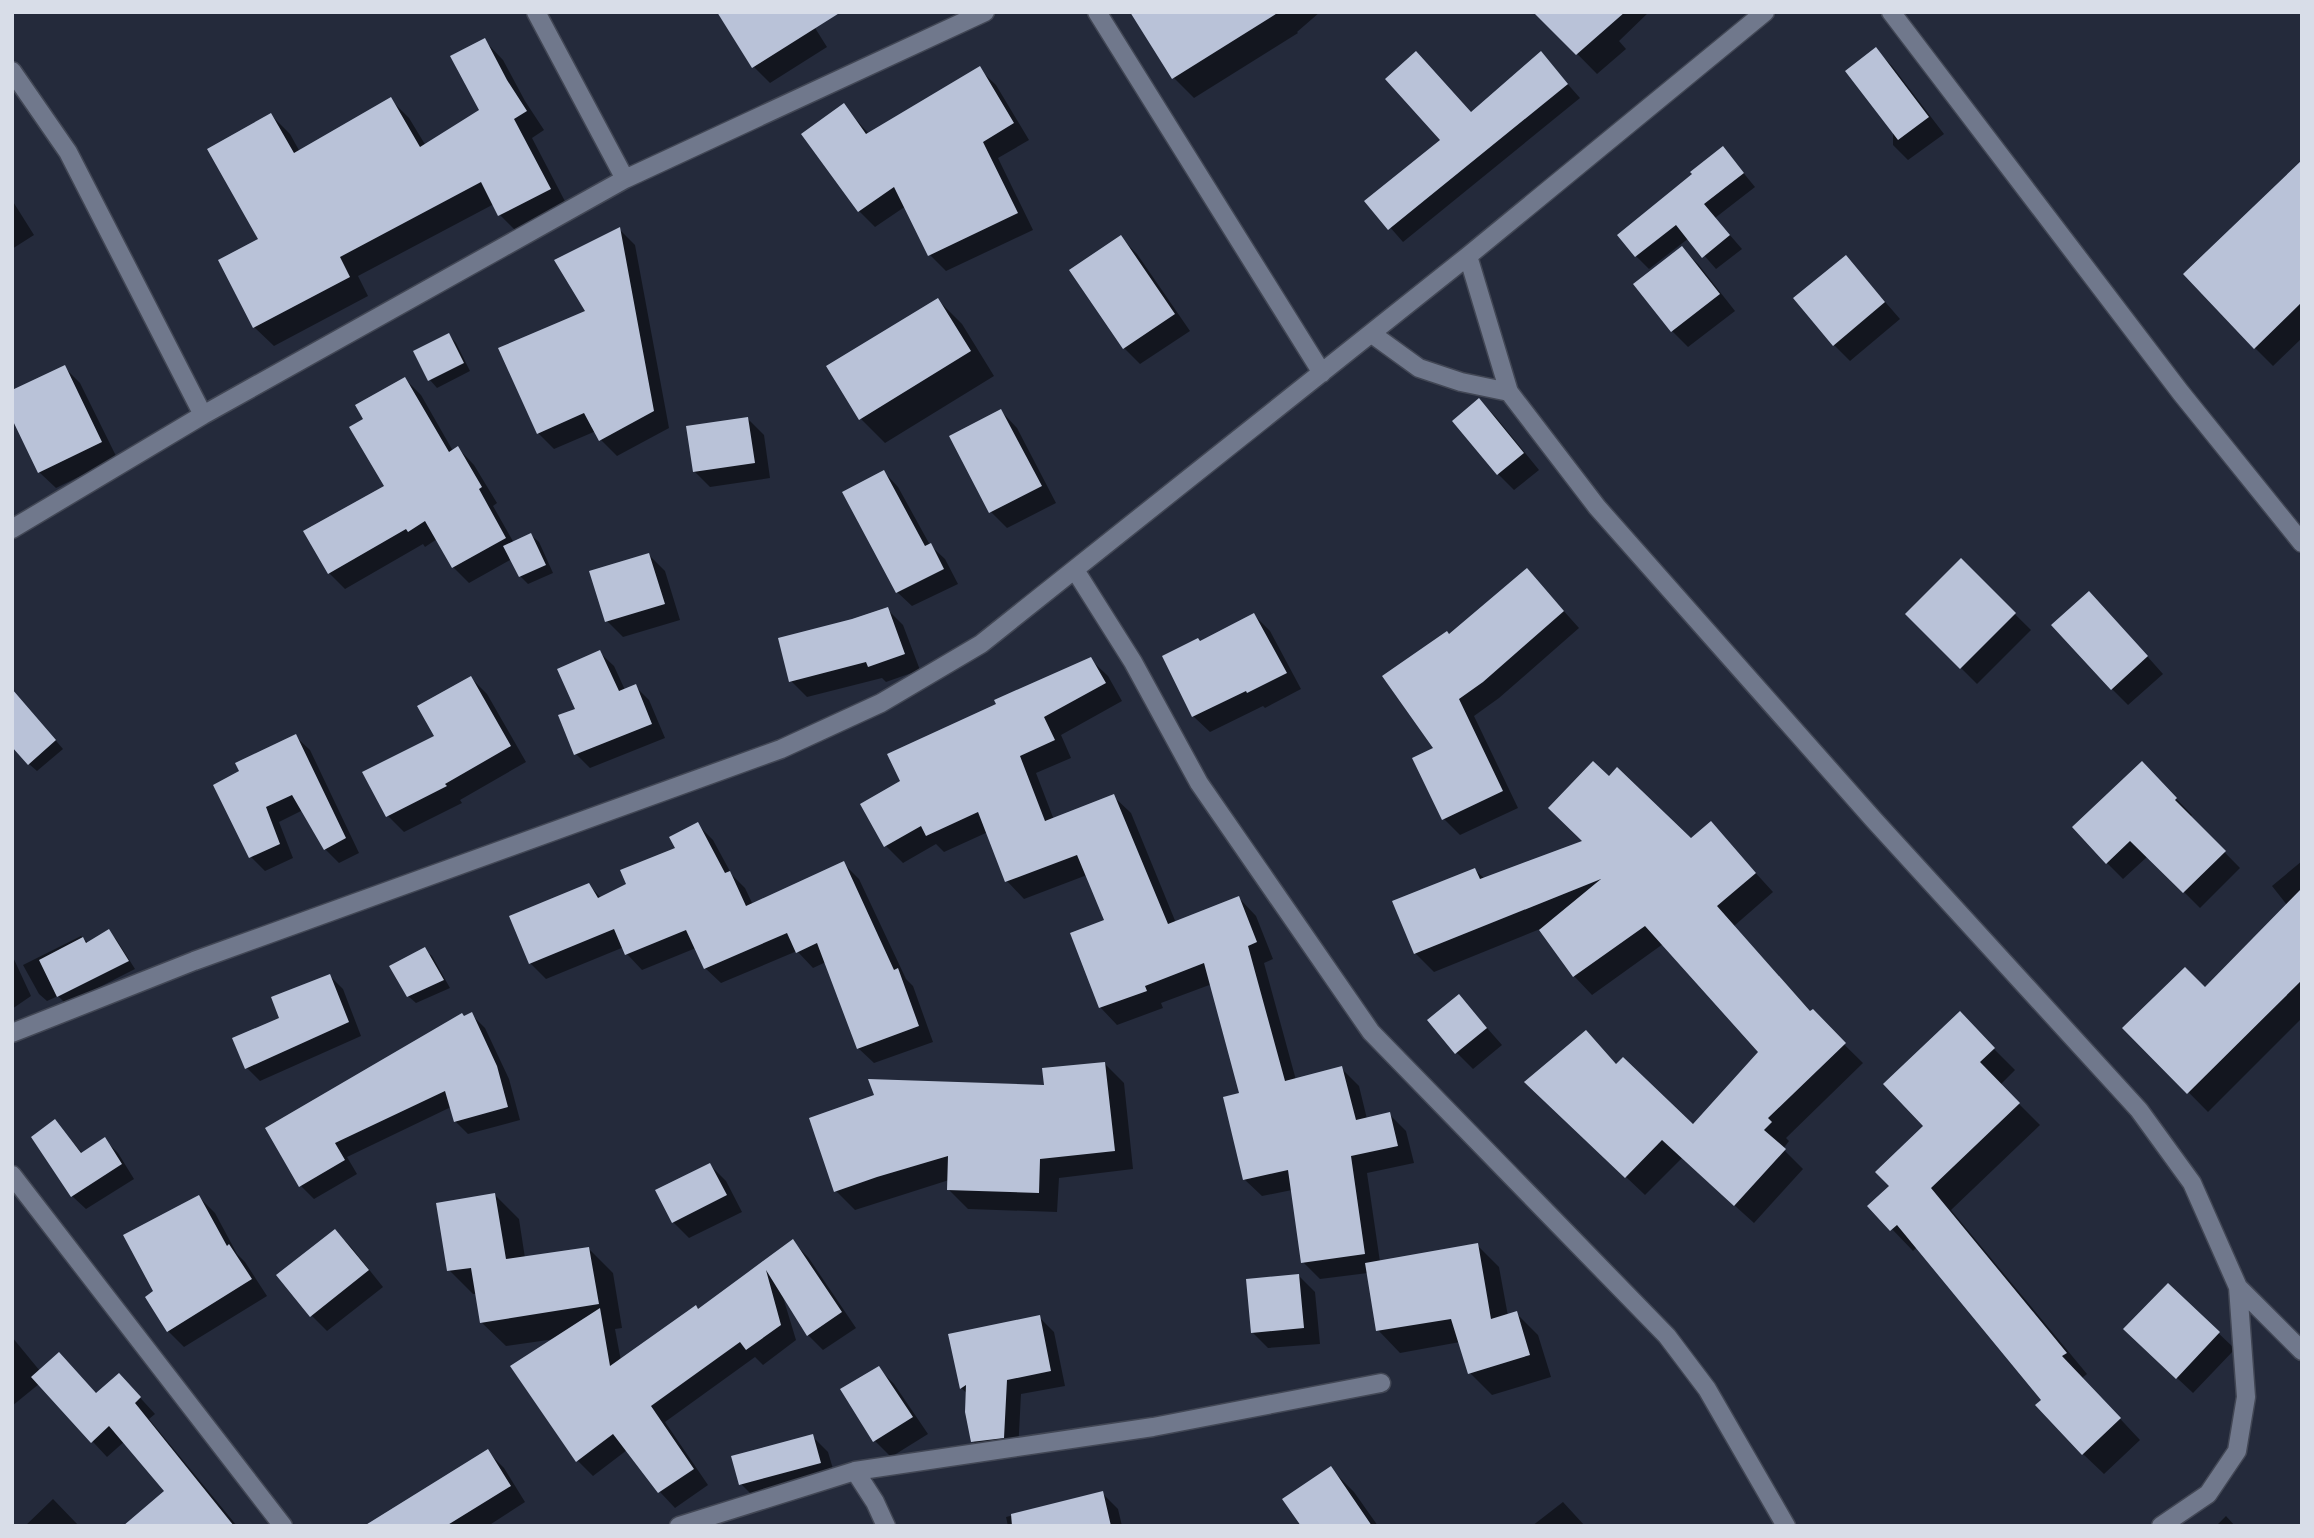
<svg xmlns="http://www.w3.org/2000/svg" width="2314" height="1538" viewBox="0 0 2314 1538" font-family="'PT Serif',serif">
  <rect width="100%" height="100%" fill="#242a3b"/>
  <!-- shadow -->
  <path fill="#0007" d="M805,12l22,35 -57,36 -16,-16z
    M1147,12h173l-23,20 1,1 -104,65 -20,-20z
    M1536,12h113l-30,29 7,8 -29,25z
    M484,40l19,20 22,41 19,29 -12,8 37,71 -50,25 -19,-19 -6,-11 -136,72 10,20 -94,50 -20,-19 17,-212 19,19 10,18 90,-53 19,19 17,28 55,-35z
    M1876,50l16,16 52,68 -36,26 -15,-15v-15z
    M1541,54l39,44 -177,144 -36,-41 75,-61z
    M979,69l17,16 33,55 -31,18 35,72 -87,41 -16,-16 -24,-49 -31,21 -16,-16 -15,-105 25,28z
    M1723,148l32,39 -40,31 27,31 -26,20 -27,-31 -40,31 -13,-13z
    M2302,175v163l-29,28 -18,-18z
    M12,200l22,35 -22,14z
    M619,229l16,16 34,183 -52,28 -16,-16 -5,-9 -42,18 -16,-16z
    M1120,237l17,17 53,77 -50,33 -16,-16z
    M1682,248l16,16 37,47 -47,36 -16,-16 -37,-47z
    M1846,257l54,62 -50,42 -16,-16z
    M938,300l24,24 32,52 -109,67 -24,-24 -32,-52z
    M449,335l7,8 14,28 -33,17 -7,-8z
    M64,367l16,16 37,75 -61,30 -17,-16z
    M405,379l16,16 32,56 5,-3 16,17 23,38 -4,3 21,37 17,-8 8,7 14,31 -25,11 -8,-8 -8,-17 -43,24 -16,-16 -16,-28 -12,8 -2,-3 -78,45 -16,-16 57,-86 -21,-67z
    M1479,400l16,16 44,54 -25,20 -16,-16z
    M1001,411l16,17 39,75 -49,25 -16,-16 -40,-75z
    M748,419l16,16 6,43 -60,9 -16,-16z
    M884,472l14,15 32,58 15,14 13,25 -46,22 -15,-14z
    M649,555l16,16 15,49 -57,17 -16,-16z
    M1961,561l70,69 -54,54 -70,-70z
    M1527,570l52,58 -80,70 -25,18 44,92 -58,27 -16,-16 -29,-60 21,-10 13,-113z
    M887,609l16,16 17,45 -34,12 -4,-4 -75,19 -16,-16z
    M2105,609l58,65 -35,31 -16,-16z
    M1254,615l16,16 31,58 -36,19 -2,-2 -53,26 -17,-16z
    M599,652l15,14 11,24 10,-4 14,14 16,38 -75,30 -14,-14 2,-44z
    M1090,659l18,17 14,25 -61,34 10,23 -35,15 18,47 59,-24 18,17 45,110 63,-25 17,18 17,43 -9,4 32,117 45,-12 18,18 8,33 22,-5 17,17 8,32 -47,10 13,89 97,-17 22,22 9,49 8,-3 22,22 13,42 -59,18 -22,-22 -10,-31 -60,11 -22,-23 -10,-57 -48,6 -17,-17 -11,-72 -30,6 -18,-17 -3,-85 -29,-110 -51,19 2,5 -46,17 -17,-18 6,-86 -19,-46 -63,24 -17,-18 -19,-49 -44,20 -8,-8 -33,19 -17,-17 16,-64 97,-77z
    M471,678l16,16 39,68 -66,38 2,3 -58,29 -16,-16 -23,-43 71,-36z
    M34,715l29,34 -26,22 -8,-7z
    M295,736l15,14 49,103 -20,10 -14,-14 -22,-39 -24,12 14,36 -28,13 -14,-14 -10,-85z
    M2158,780l34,35 -2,2 50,51 -40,40 -52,-52 -25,23 -16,-16z
    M697,824l16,16 19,35 13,13 8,17 91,-41 15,15 47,100 7,7 20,56 -59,21 -16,-15 -32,-86 -13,6 -16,-17 -76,32 -16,-15 -9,-20 -54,22 -15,-16 -3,-7 -78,32 -16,-16 59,-78 12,13 27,-13 50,-37z
    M1711,824l62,68 -39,34 77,86 52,51 -77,75 3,3 -6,8 20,20 -49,54 -72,-65 -37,37 -100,-95 72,-35 76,61 68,-74 -98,-108 -71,51 -18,-19 -34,-47 -106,43 -19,-19 60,-83 10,9 206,-38z
    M2302,861v157l-94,94 -83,-84 80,-39 82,-84 -15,-19z
    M108,931l8,8 19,30 -69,35 -8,-8 -11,5 -8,-7 -16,-29 58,-29 7,7z
    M424,949l8,7 18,32 -34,15 -8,-7z
    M12,955l19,41 -19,13z
    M330,976l13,13 18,47 -101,45 -13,-13 35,-49z
    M1459,996l43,49 -29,24 -17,-17z
    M471,1014l14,14 24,51 11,41 -52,14 -13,-13 -4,-14 -104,50 10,17 -43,25 -13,-13 -34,-57z
    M1980,1035l35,35 -15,15 40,40 -89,85 136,164 -5,4 58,62 -36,34 -21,-20 -40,-54 -126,-153 -4,4 -43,-45 21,-20z
    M1104,1063l20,20 9,86 -74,9 -2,34 -89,-3 -19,-19v-10l-94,30 -19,-19 210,-104z
    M54,1121l28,32 22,-14 14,14 16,26 -48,30 -14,-13z
    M710,1165l16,16 16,31 -53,26 -16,-16z
    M495,1195l24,24 6,39 63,-10 25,25 9,55 -7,1 6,32 77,-51 95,-68 15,15 48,71 -33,22 -15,-15 -25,-38 13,43 -33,25 -8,-8 -90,65 43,63 -33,23 -15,-16 -33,-42 -34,26 -15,-15 -66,-95 43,-27 -49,7 -25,-24 -4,-28h-4l-24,-24z
    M199,1197l16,16 22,41 8,8 22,34 -83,51 -16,-16 -12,-39z
    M335,1231l16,16 32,40 -56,44 -16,-16z
    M1299,1276l16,16 5,52 -52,4 -16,-16z
    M2168,1285l67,64 -42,44 -51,-48z
    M1039,1317l15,15 11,54 -44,8 -3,58 -31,4 -14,-15 -5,-47 -7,-6 -10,-52z
    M12,1337l28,34 57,24 37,-4 21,23 -6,5 88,107h-96l26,-34 -42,-51 -18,16 -68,-73 -27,22z
    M878,1368l16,16 34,50 -37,23 -16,-16z
    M812,1436l16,16 8,27 -79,21 -16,-16z
    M488,1452l16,16 21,34 -37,24h-107z
    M1330,1468l24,24 24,34h-75z
    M1102,1493l16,16 4,17h-114l-2,-9z
    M53,1499l26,27h-54z
    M1563,1502l22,24h-53z
    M2226,1516l9,10h-19z"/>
  <!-- building -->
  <path fill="#b9c2d8" d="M717,12h124l-89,56z
    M1130,12h149l-107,67z
    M1533,12h92l-49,43z
    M485,38l22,42 20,31 -13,8 37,70 -53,27 -17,-34 -141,75 10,20 -97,51 -35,-68 40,-21 -51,-90 64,-36 23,40 97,-56 29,50 59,-37 -29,-54z
    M1876,47l53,70 -31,23 -53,-69z
    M1416,51l55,61 70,-61 27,33 -180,146 -24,-29 76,-61 -55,-61z
    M980,66l34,57 -31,19 35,71 -90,43 -34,-69 -36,25 -57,-78 43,-31 22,31z
    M1723,146l21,27 -40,31 26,31 -28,23 -26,-33 -41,32 -18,-22 75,-61 -2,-2z
    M2302,160v142l-48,47 -71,-75z
    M620,227l34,184 -55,30 -15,-28 -47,21 -39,-86 87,-37 -31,-51z
    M1121,235l54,79 -52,35 -54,-79z
    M1682,246l38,48 -49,38 -38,-48z
    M1846,255l39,47 -52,44 -40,-48z
    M938,298l33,53 -112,69 -33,-54z
    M449,333l15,30 -36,18 -15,-30z
    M65,365l37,77 -64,31 -26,-54v-29z
    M405,377l44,75 9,-6 24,41 -3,2 27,49 -54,30 -27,-47 -17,11 -2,-3 -78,45 -25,-43 81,-45 -35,-59 14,-8 -8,-14z
    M1479,398l45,55 -27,22 -45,-54z
    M1001,409l41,77 -53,27 -40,-77z
    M748,417l7,46 -62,9 -7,-46z
    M884,470l41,76 6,-3 13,26 -48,24 -54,-101z
    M531,533l15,32 -27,12 -16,-31z
    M649,553l16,51 -60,18 -16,-51z
    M1961,558l55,55 -56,56 -55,-55z
    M1527,568l37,43 -81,71 -24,17 44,92 -61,29 -30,-62 21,-10 -51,-72 65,-45 2,3z
    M2089,591l59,65 -37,34 -60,-65z
    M888,607l17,47 -37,13 -2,-5 -77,20 -11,-44 74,-19z
    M1254,613l33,60 -40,20 -1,-2 -54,26 -30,-61 36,-18 2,3z
    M600,650l19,41 17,-7 16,40 -78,31 -16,-40 17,-6 -18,-40z
    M1091,657l15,26 -62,34 11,23 -35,16 25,65 69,-27 54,130 71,-28 18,46 -9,4 37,135 57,-15 14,54 34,-8 8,34 -47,10 14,98 -64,9 -13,-93 -45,10 -20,-83 16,-4 -35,-130 -59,23 2,5 -48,17 -29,-75 34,-13 -27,-65 -72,27 -27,-70 -52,24 -5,-10 -37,21 -24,-43 40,-23 -13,-27 109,-50 -2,-4z
    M471,676l40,70 -66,38 2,2 -61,31 -24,-45 72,-36 -17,-30z
    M12,689l44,51 -28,25 -16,-18z
    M296,734l50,104 -22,12 -32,-55 -26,12 14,37 -31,14 -36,-73 26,-14 -4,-8z
    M1593,761l16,15 8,-9 74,71 20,-17 45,52 -39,33 93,105 3,-2 33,34 -78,75 4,4 -8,8 22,19 -52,57 -72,-66 -37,38 -101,-96 62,-52 30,34 7,-7 70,67 65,-72 -113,-126 -72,51 -34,-47 62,-51 -187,75 -22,-53 83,-33 5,11 102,-38 -34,-33z
    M2142,761l35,37 -2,2 51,51 -43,42 -53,-52 -24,23 -34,-37z
    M698,822l27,51 5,-2 16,35 98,-45 50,109 4,-2 21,58 -62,23 -40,-106 -21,10 -9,-20 -83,36 -18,-39 -61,25 -11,-26 -85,35 -20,-48 80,-33 9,15 28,-14 -6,-14 55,-22 -6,-11z
    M2302,888v92l-115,114 -65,-66 63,-61 20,20z
    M109,929l20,32 -72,36 -18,-37 44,-23 3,6z
    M425,947l19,33 -37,17 -18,-31z
    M330,974l19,48 -104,47 -13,-31 47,-20 -8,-21z
    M1459,994l28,34 -32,26 -28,-34z
    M1960,1011l35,37 -15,14 40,41 -89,85 136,165 -5,3 59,62 -39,37 -47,-50 6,-5 -144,-175 -7,6 -23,-25 22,-20 -14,-14 48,-46 -40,-42z
    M472,1012l25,54 11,41 -54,15 -9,-31 -110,52 10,17 -46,27 -34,-59 197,-115 2,3z
    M1105,1062l10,89 -75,8 -1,34 -92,-3 1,-34 -71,21 -43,15 -25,-74 65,-23 -6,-16 176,6 -2,-17z
    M55,1119l26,34 24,-16 17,27 -51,33 -40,-60z
    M710,1163l17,32 -55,28 -17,-33z
    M495,1193l11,66 83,-12 10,57 -119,19 -9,-55 -24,3 -11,-68z
    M199,1195l28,51 2,-2 23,35 -85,53 -22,-35 8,-6 -30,-56z
    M335,1229l34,41 -59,47 -34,-42z
    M793,1239l49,73 -35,24 -41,-66 15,55 -35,25 -6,-8 -89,64 43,63 -36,24 -45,-59 -37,28 -66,-96 90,-58 10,58 86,-61 2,4z
    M1478,1243l13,76 26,-8 13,44 -62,19 -17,-55 -75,12 -11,-68z
    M1299,1274l5,54 -53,5 -5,-54z
    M2168,1283l52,49 -44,47 -53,-50z
    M1040,1315l11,56 -44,9 -3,58 -33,4 -6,-30 1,-27 -6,4 -12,-55z
    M59,1352l37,41 23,-20 22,24 -6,6 99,123h-111l41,-35 -55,-65 -18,17 -60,-66z
    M879,1366l34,51 -40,25 -33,-53z
    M813,1434l8,29 -82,22 -8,-29z
    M488,1449l23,37 -65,40h-82z
    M1331,1466l41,60h-71l-19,-27z
    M1103,1491l8,35h-99l-1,-12z"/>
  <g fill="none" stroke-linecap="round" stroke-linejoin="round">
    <!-- minor casing -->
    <g stroke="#424755" stroke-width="21">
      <path id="minor" d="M536,12l89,167
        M1097,12l225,361
        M1891,12l290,381 121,150
        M12,71l56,81 135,263
        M1468,256l41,136 88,115 277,313 265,290 53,73 46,104 64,64
        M1372,334l47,34 42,14 48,10
        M12,529l191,-114 422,-236 360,-167
        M1075,570l58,92 66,121 172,249 296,304 40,53 79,137
        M12,1033l182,-72 587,-212 100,-46 100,-59 487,-388 297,-244
        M12,1175l271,351
        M855,1471l20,31 11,24
        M679,1526l176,-55 298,-44 228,-44
        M2161,1526l47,-32 29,-43 9,-54 -8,-110"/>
    </g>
    <!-- minor -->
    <use href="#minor" stroke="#70788c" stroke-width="18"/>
  </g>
  <!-- border -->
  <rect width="2314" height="1538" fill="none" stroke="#d8dde8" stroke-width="28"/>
</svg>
